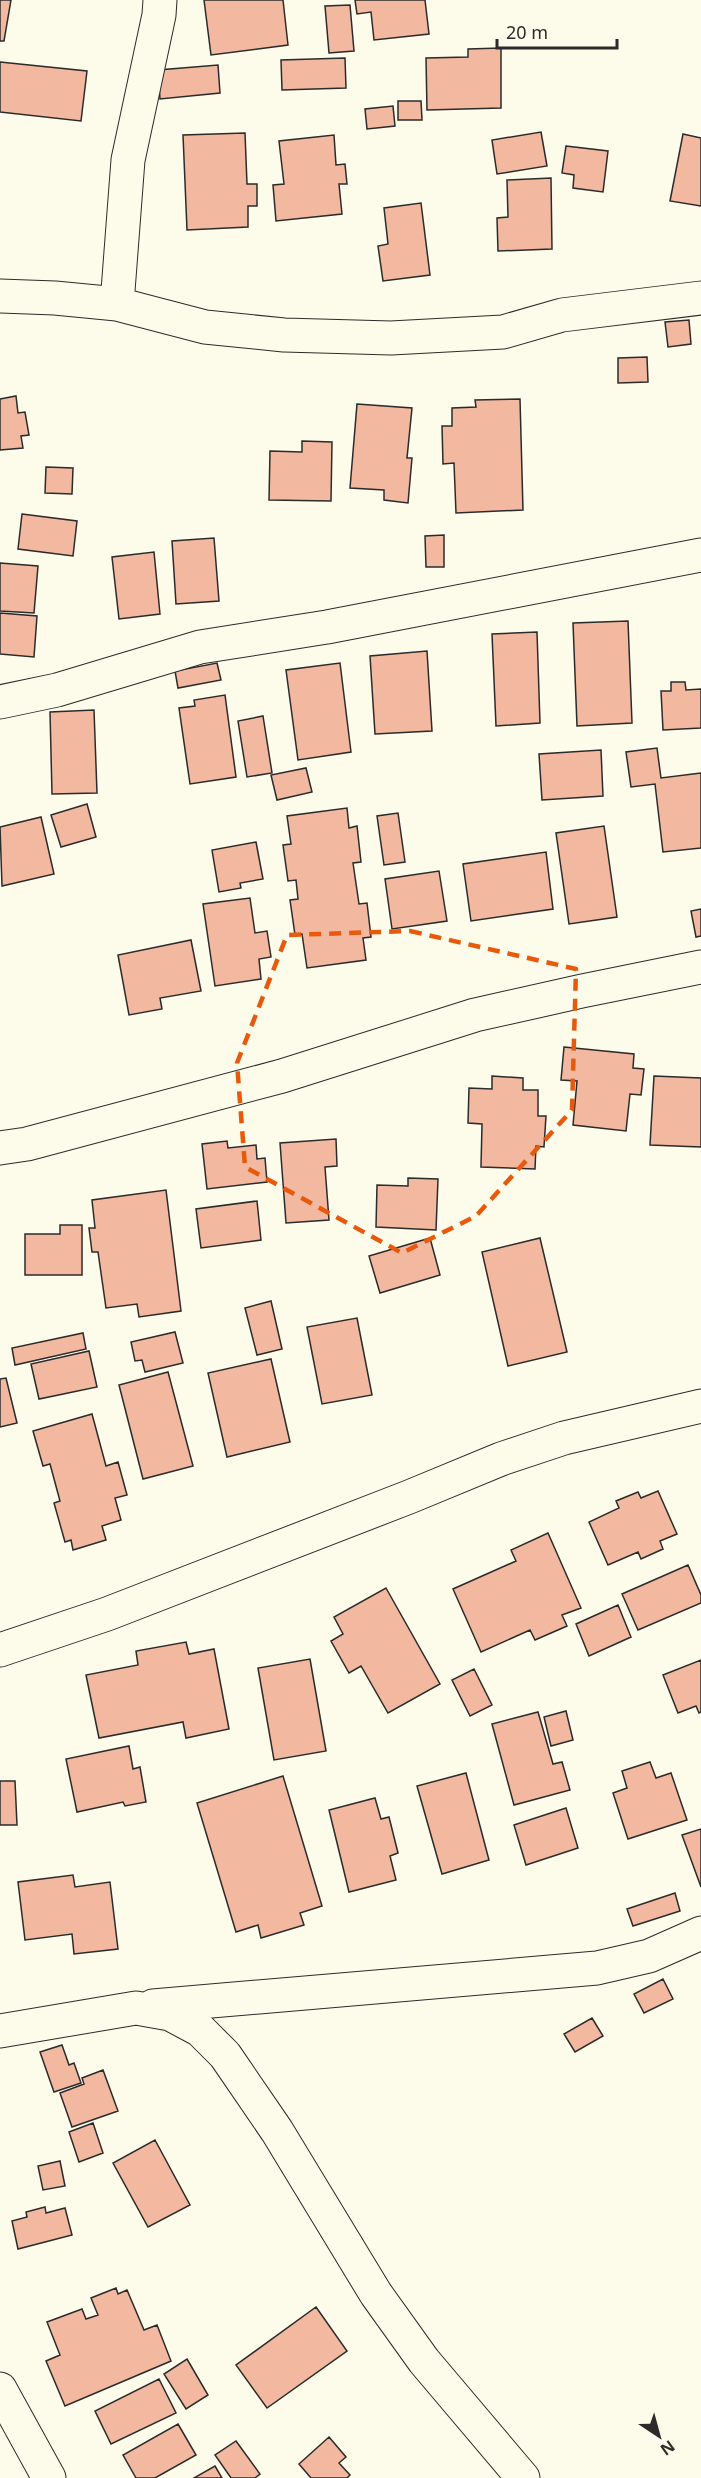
<svg xmlns="http://www.w3.org/2000/svg" width="701" height="2478" viewBox="0 0 701 2478" font-family="'Noto Sans',sans-serif">
  <rect width="100%" height="100%" fill="#fdfbea"/>
  <!-- building -->
  <path fill="#f2b8a0" stroke="#2b2b2b" stroke-width="1.5" d="M0,0h11l-7,41h-4z
    M204,0h79l5,45 -77,10z
    M355,0h70l4,34 -55,6 -3,-28 -14,2z
    M350,5l4,46 -25,2 -4,-47z
    M501,48v60l-74,2 -1,-52 42,-1v-8z
    M345,58l1,30 -64,2 -1,-30z
    M0,62l87,9 -6,50 -81,-9z
    M218,65l2,28 -60,6 -2,-29z
    M398,101h23l1,19h-24z
    M393,106l2,20 -28,3 -2,-20z
    M541,132l6,34 -50,8 -5,-34z
    M245,133l2,51h10v22h-9v21l-61,3 -4,-95z
    M683,134l18,4v68l-31,-5z
    M334,135l2,30 9,-1 2,20h-8l3,30 -66,7 -3,-36 11,-1 -5,-43z
    M566,146l42,5 -5,41 -30,-4 1,-13 -12,-2z
    M551,178l1,71 -54,2 -1,-33 11,-1 -1,-37z
    M421,203l9,72 -47,6 -5,-35 10,-2 -4,-36z
    M689,320l2,24 -23,3 -3,-25z
    M647,357l1,25 -30,1v-25z
    M16,396l2,17 7,-1 4,23 -8,1 2,12 -23,2v-51z
    M520,399l3,111 -67,3 -2,-50 -11,1 -1,-38h10v-18l24,-1 -1,-7z
    M357,404l55,4 -5,50h5l-4,45 -24,-3v-10l-34,-2z
    M302,441l30,1 -1,59 -62,-1 1,-49 32,1z
    M46,467l27,1 -1,26 -27,-1z
    M22,514l55,7 -4,35 -55,-7z
    M444,535v32h-18l-1,-31z
    M214,538l5,63 -43,3 -4,-63z
    M154,552l6,62 -41,5 -7,-62z
    M0,563l38,3 -4,47 -34,-2z
    M0,613l37,3 -3,41 -34,-3z
    M628,621l4,102 -55,3 -4,-103z
    M537,632l3,91 -44,3 -4,-92z
    M427,651l5,80 -57,3 -5,-78z
    M217,663l4,17 -43,8 -3,-17z
    M340,663l11,89 -53,8 -12,-90z
    M671,682h14l1,8 15,-1v39l-38,2 -2,-39h10z
    M225,695l11,82 -46,7 -11,-76 16,-2 -1,-6z
    M94,710l3,83 -45,1 -2,-82z
    M263,716l9,57 -25,4 -9,-56z
    M657,748l4,30 40,-5v75l-38,4 -8,-68 -24,3 -5,-35z
    M601,750l2,46 -61,4 -3,-46z
    M306,768l6,24 -35,8 -6,-25z
    M87,804l9,33 -35,10 -10,-32z
    M347,808l2,20 8,-2 4,36 -8,1 6,41 8,-1 4,34 -8,1 3,22 -59,8 -5,-34 -7,1 -5,-35 8,-1 -2,-19 -8,1 -5,-36 8,-1 -4,-28z
    M398,813l7,49 -21,3 -7,-49z
    M41,817l13,57 -52,12 -2,-59z
    M604,826l13,91 -48,7 -13,-91z
    M256,842l7,37 -23,4 1,5 -22,4 -7,-42z
    M546,852l7,57 -82,12 -8,-57z
    M439,871l8,50 -55,8 -7,-50z
    M250,898l5,35 12,-2 4,26 -12,2 2,20 -46,7 -12,-82z
    M701,909v27l-5,1 -5,-26z
    M191,940l10,51 -41,7 2,11 -33,6 -11,-60z
    M564,1047l70,7 -1,14 11,1 -3,26 -11,-1 -4,37 -53,-6 4,-44 -16,-1z
    M492,1076l31,2v12h15v26h8l-2,31 -8,-1 -1,23 -54,-2 1,-43 -14,-1 1,-35 23,1z
    M654,1076l47,2v69l-51,-2z
    M336,1139l1,27 -12,1 4,53 -43,3 -6,-80z
    M227,1141l1,7 28,-3 1,14 8,-1 2,24 -60,7 -5,-45z
    M408,1178l30,1 -2,51 -60,-3 1,-42 31,1z
    M166,1190l15,121 -42,6 -2,-13 -31,4 -8,-56h-6l-3,-24h6l-3,-28z
    M257,1201l4,39 -60,8 -5,-39z
    M60,1225h22v50h-57v-41h35z
    M430,1238l10,37 -60,18 -11,-37z
    M540,1238l27,114 -59,14 -26,-114z
    M271,1301l11,48 -25,6 -12,-47z
    M357,1318l15,77 -50,9 -15,-77z
    M175,1332l8,31 -38,9 -3,-12 -7,1 -4,-19z
    M83,1333l3,16 -71,16 -3,-17z
    M89,1351l8,36 -58,12 -8,-35z
    M271,1359l19,83 -63,15 -19,-84z
    M168,1372l25,94 -50,13 -24,-94z
    M6,1378l11,45 -17,4v-48z
    M92,1414l14,52 12,-4 9,33 -12,3 6,22 -19,6 4,14 -33,10 -2,-10 -6,2 -11,-39 6,-2 -10,-37 -7,2 -10,-35z
    M658,1491l19,43 -17,7 3,8 -22,10 -3,-7 -30,13 -19,-43 30,-14 -3,-7 22,-9 3,6z
    M548,1533l33,75 -19,7 5,11 -32,14 -5,-10 -49,22 -28,-63 63,-28 -5,-11z
    M688,1565l13,30v8l-63,27 -16,-36z
    M386,1588l54,96 -52,29 -27,-47 -12,7 -18,-32 12,-7 -9,-17z
    M618,1605l13,32 -42,19 -13,-32z
    M186,1642l3,12 25,-5 15,80 -43,9 -3,-16 -84,16 -13,-63 52,-10 -2,-14z
    M310,1659l16,92 -52,9 -16,-92z
    M701,1660v52l-2,1 -3,-7 -18,7 -15,-38z
    M474,1669l18,36 -22,11 -18,-36z
    M566,1711l7,29 -22,6 -7,-29z
    M538,1712l15,52 9,-2 8,28 -56,15 -22,-81z
    M129,1746l4,23 7,-2 6,35 -21,4 -2,-4 -46,10 -11,-53z
    M650,1762l6,16 15,-5 16,47 -59,19 -15,-46 14,-5 -5,-17z
    M466,1773l23,87 -47,14 -25,-88z
    M283,1776l39,130 -22,7 4,12 -43,13 -3,-13 -22,7 -39,-129z
    M0,1781h15l2,44h-17z
    M375,1798l6,21 8,-2 9,36 -8,3 6,24 -47,12 -20,-82z
    M566,1808l12,40 -52,17 -12,-40z
    M701,1829v58l-19,-52z
    M73,1875l2,12 35,-5 8,67 -44,5 -2,-20 -47,6 -7,-58z
    M675,1893l5,18 -47,15 -6,-17z
    M663,1979l10,20 -29,14 -10,-19z
    M592,2018l11,18 -28,16 -11,-18z
    M62,2045l7,20 5,-2 7,20 -27,9 -14,-40z
    M103,2070l15,41 -46,16 -12,-34 24,-9 -2,-6z
    M93,2123l10,30 -24,9 -10,-30z
    M155,2140l35,65 -42,22 -35,-64z
    M60,2161l5,25 -22,4 -5,-24z
    M45,2207l1,6 19,-5 7,27 -54,14 -6,-28 15,-4 -1,-5z
    M116,2288l2,6 9,-4 17,40 13,-5 14,36 -106,45 -19,-45 14,-6 -13,-33 35,-13 4,10 12,-4 -7,-17z
    M316,2307l31,44 -80,57 -31,-43z
    M187,2359l21,36 -22,14 -22,-35z
    M159,2379l17,34 -65,31 -16,-33z
    M178,2424l18,31 -41,23h-19l-13,-23z
    M329,2437l17,20 -7,6 11,12 -3,3h-36l-12,-14z
    M236,2441l24,33 -5,4h-24l-16,-23z
    M215,2466l7,12h-28z"/>
  <g fill="none" stroke-linecap="round" stroke-linejoin="round">
    <!-- minor casing -->
    <g stroke="#2b2b2b" stroke-width="35">
      <path id="minor" d="M0,296l55,2 62,6 88,23 79,8 107,3 112,-6 59,-17 139,-17
        M117,304l11,-144 31,-145 1,-15
        M0,702l57,-12 143,-43 127,-20 374,-72
        M0,1148l27,-4 255,-68 193,-61 107,-24 119,-24
        M0,1650l107,-36 302,-117 92,-38 63,-21 137,-32
        M153,2006l444,-38 52,-12 52,-23
        M0,2031l136,-23 34,6 30,16 25,25 52,76 99,163 48,67 99,117
        M0,2389l49,89"/>
    </g>
    <!-- minor -->
    <use href="#minor" stroke="#fdfbea" stroke-width="33"/>
  </g>
  <!-- marked area -->
  <path fill="none" stroke="#e8590c" stroke-width="4.5" stroke-dasharray="12 8" stroke-linejoin="round" d="M410,931l166,38 -4,141 -96,106 -74,37 -157,-86 -8,-104 50,-128z"/>
  <!-- north arrow -->
  <g transform="translate(659 2436) rotate(144)" stroke="#fdfbea" stroke-width="4.5" paint-order="stroke">
  <path d="M0-4.5L10 22L0 15L-10 22Z" fill="#2b2b2b"/>
  <text y="-9" font-size="16" font-weight="bold" text-anchor="middle" fill="#2b2b2b">N</text>
  </g>
  <!-- scale -->
  <path d="M497 39v9h120v-9" fill="none" stroke="#2b2b2b" stroke-width="3"/>
  <text x="506" y="39" font-size="18" fill="#2b2b2b" stroke="#fdfbea" stroke-width="4.5" paint-order="stroke">20 m</text>
</svg>
